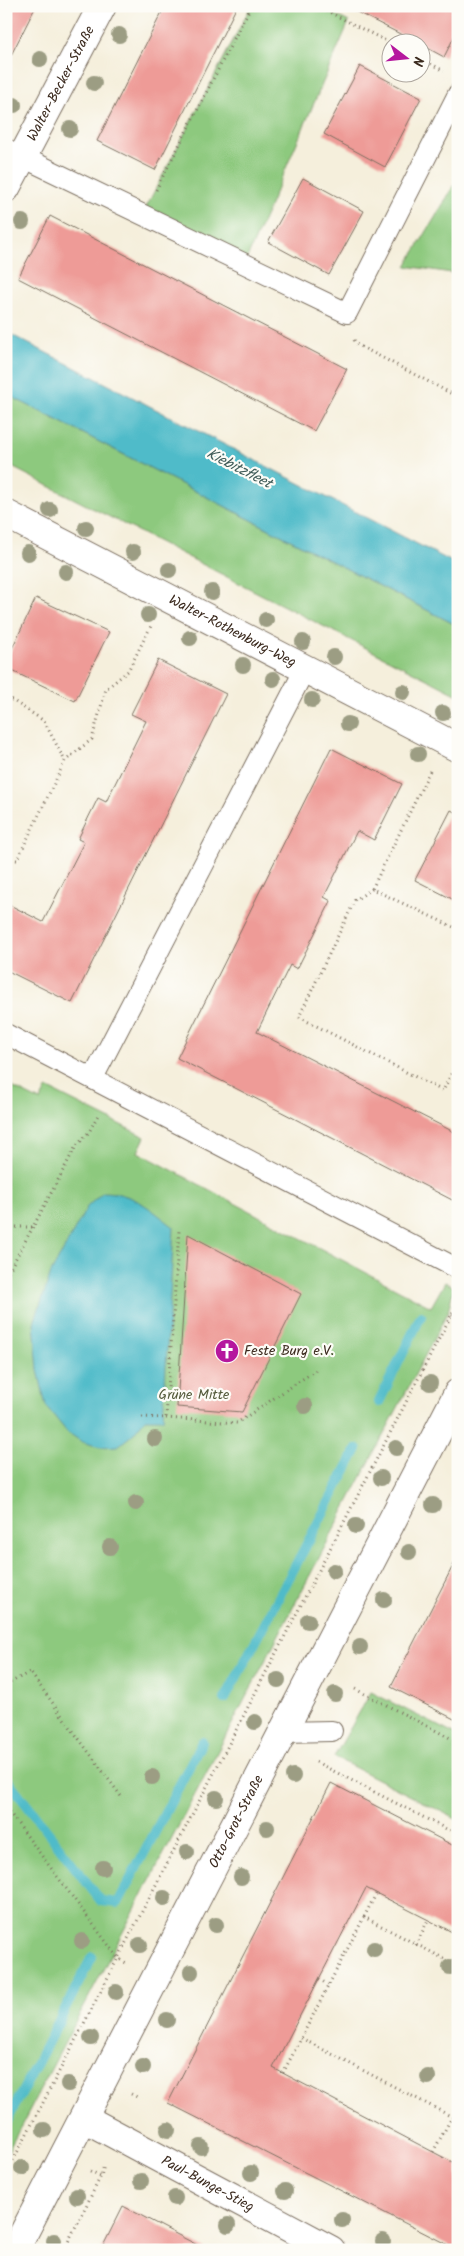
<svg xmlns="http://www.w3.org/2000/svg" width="464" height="2256" viewBox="0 0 464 2256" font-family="Kalam,sans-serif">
  <rect width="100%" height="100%" fill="#fdfcf7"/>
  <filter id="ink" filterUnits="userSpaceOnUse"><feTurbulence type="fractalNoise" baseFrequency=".02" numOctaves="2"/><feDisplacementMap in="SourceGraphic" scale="10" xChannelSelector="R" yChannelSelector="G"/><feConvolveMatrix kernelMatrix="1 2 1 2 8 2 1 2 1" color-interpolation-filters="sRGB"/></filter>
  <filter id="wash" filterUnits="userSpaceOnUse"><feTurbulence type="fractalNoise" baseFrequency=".0096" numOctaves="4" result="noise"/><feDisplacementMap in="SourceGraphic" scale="20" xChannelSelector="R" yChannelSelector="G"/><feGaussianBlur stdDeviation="1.12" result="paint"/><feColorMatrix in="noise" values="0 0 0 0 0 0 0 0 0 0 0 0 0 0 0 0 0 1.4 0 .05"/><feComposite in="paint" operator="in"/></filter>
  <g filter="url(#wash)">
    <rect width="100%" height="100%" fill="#f5efdc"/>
    <!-- green -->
    <path fill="#8dc97e" stroke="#647a4e" d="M251,6h66l32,16 -104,241 -102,-50z
      M458,179v95l-52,-8z
      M6,394l452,232v69l-452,-231z
      M6,1084l34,17 7,-13 98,49 -7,15 293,155 14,-25 9,5 -6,25 -442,843z
      M371,1692l87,44v84l-124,-63z"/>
    <!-- water -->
    <path fill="#4fbbc9" stroke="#457274" d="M6,332l452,233v61l-452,-232z
      M103,1192c32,1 47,17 71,35l-11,192h-18l-13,16 -14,11 -18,1 -18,-5 -15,-10 -21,-26 -8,-36 -4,-47 17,-50 36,-66z"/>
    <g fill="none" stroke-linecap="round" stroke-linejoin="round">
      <!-- stream -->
      <path stroke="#4fbbc9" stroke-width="10" d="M379,1402l42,-86
        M225,1699l132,-250
        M6,1778l95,123 17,2 84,-161
        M6,2123l86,-166"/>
    </g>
    <g id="blocks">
      <!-- building -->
      <path fill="#ee9b97" d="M6,6h30l-30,59z
        M165,6h72l-82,164 -58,-29z
        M345,6h113v23l-14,28 -22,-12v-3h-6z
        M360,66l61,32 -36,69 -61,-33z
        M303,178l61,33 -35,64 -61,-33z
        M50,216l297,153 -33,62 -296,-153z
        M36,598l73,34 -34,69 -69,-33v-7z
        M158,660l68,34 -154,309 -66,-33v-67l37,19 41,-80 -6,-3 20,-41 8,4 40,-81 -15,-7z
        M331,748l71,36 -28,56 -17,-9 -33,66 7,4 -34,68 -7,-4 -33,67 197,100 4,-6v77l-281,-145z
        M451,810l7,4v88l-43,-22z
        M188,1234l113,60 -59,118 -65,-5z
        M458,1556v165l-67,-34z
        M331,1783l127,65v87l-92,-47 -93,180 185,97v85l-290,-147z
        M123,2206l55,29 29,15h-106z"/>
    </g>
  </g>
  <g filter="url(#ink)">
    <use href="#blocks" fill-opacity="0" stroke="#7c6f60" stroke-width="1"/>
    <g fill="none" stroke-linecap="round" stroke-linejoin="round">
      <!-- service casing -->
      <g stroke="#7c6f60" stroke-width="22">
        <path id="service" d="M6,149l341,164 111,-219
          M6,1034l452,235
          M93,1078l212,-409
          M282,1732l50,-1"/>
      </g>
      <!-- minor casing -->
      <g stroke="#7c6f60" stroke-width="30">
        <g id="minor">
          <path id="s1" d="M6,188l96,-182"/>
          <path id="s2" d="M6,514l452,234"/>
          <path id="s3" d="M84,2118l247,132"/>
          <path id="s4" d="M15,2250l443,-857"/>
        </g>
      </g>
      <!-- path -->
      <path stroke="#7c6f60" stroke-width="3" stroke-dasharray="1 4" stroke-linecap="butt" d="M317,6l75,38
        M422,59l22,12
        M156,190l95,-184
        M354,340l2,4 102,53
        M6,699l6,1 32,21 21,40
        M430,771l-58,118 86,40
        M6,859l11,1 48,-99 27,-22 14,-50 22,-18 24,-47
        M372,889l-17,11 -56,117 144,74 15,-31
        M6,1227h27l42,-79 14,-16 10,-19
        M6,1276l27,-49
        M452,1314l6,3
        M142,1417l24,1 13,-187
        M166,1418l71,5 82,-55
        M6,1685l24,-13 93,127
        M355,1689l103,53
        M316,1762l142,73
        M6,1808l113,151 9,5
        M364,1917l12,-23
        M416,1945l12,-25
        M319,1979l9,6
        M301,2038l157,82
        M283,2073l81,-156 94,49
        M131,2094l8,4
        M433,2152l19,-35
        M90,2171l11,5
        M6,2174l452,-872
        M64,2250l37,-74 3,-11"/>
      <!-- service -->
      <use href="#service" stroke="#fff" stroke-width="20"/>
      <!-- minor -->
      <use href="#minor" stroke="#fff" stroke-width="28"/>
    </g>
    <!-- trees -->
    <g fill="#9c9d83">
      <circle cx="119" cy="35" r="8"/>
      <circle cx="40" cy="59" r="8"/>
      <circle cx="94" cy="83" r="8"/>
      <circle cx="14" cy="105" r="8"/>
      <circle cx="70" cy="129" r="8"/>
      <circle cx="22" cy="222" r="8"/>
      <circle cx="50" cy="510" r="8"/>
      <circle cx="86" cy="528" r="8"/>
      <circle cx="133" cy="552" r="8"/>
      <circle cx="28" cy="553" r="8"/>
      <circle cx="169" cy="570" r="8"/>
      <circle cx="66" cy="572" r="8"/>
      <circle cx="212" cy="592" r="8"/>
      <circle cx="148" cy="615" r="8"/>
      <circle cx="266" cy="620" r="8"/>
      <circle cx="190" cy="638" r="8"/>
      <circle cx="303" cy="642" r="8"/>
      <circle cx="334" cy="657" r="8"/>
      <circle cx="243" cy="665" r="8"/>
      <circle cx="273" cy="679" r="8"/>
      <circle cx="403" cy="692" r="8"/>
      <circle cx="312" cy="700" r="8"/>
      <circle cx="443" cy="713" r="8"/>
      <circle cx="348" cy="724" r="8"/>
      <circle cx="418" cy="754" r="8"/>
      <circle cx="430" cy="1383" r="8"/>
      <circle cx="305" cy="1406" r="8"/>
      <circle cx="155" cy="1439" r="8"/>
      <circle cx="396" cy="1448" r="8"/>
      <circle cx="381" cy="1478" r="8"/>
      <circle cx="136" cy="1503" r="8"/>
      <circle cx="433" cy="1505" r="8"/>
      <circle cx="356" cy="1526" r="8"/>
      <circle cx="110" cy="1547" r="8"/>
      <circle cx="409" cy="1552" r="8"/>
      <circle cx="334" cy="1571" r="8"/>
      <circle cx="384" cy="1600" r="8"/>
      <circle cx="308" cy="1621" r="8"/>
      <circle cx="360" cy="1647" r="8"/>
      <circle cx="278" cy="1680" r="8"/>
      <circle cx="335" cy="1694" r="8"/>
      <circle cx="255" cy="1722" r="8"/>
      <circle cx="293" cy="1776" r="8"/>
      <circle cx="152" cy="1777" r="8"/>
      <circle cx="216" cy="1798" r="8"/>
      <circle cx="267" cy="1828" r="8"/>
      <circle cx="187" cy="1852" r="8"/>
      <circle cx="103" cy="1868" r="8"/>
      <circle cx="241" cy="1877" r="8"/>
      <circle cx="164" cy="1898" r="8"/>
      <circle cx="216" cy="1925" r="8"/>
      <circle cx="82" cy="1941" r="8"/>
      <circle cx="140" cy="1945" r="8"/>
      <circle cx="374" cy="1949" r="8"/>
      <circle cx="450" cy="1967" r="8"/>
      <circle cx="191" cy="1972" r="8"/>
      <circle cx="116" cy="1992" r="8"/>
      <circle cx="167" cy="2020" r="8"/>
      <circle cx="91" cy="2038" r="8"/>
      <circle cx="143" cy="2067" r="8"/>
      <circle cx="428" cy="2077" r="8"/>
      <circle cx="68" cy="2084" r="8"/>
      <circle cx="44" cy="2130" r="8"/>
      <circle cx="168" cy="2130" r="8"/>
      <circle cx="201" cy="2147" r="8"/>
      <circle cx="22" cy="2168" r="8"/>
      <circle cx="251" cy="2173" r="8"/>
      <circle cx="141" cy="2181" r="8"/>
      <circle cx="285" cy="2191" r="8"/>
      <circle cx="77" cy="2196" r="8"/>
      <circle cx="175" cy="2198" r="8"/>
      <circle cx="342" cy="2220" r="8"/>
      <circle cx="228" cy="2225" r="8"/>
      <circle cx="54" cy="2241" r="8"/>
      <circle cx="383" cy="2241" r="8"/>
    </g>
  </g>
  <!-- icons -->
  <defs>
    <g id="church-disc" transform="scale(1.25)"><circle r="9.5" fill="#b5179e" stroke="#fdfcf7"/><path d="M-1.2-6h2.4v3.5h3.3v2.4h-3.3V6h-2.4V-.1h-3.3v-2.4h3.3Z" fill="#fff"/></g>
  </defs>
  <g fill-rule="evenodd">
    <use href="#church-disc" x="227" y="1351"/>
  </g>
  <g text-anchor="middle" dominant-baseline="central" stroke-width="4.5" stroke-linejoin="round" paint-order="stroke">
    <!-- street labels -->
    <g font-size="14" fill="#3b2a1e" stroke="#fdfcf7">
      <text stroke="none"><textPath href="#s1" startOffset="118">Walter-Becker-Straße</textPath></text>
      <text stroke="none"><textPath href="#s2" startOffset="255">Walter-Rothenburg-Weg</textPath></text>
      <text stroke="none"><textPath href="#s4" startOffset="482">Otto-Grot-Straße</textPath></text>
      <text stroke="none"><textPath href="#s3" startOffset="140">Paul-Bunge-Stieg</textPath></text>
    </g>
    <!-- poi labels -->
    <g font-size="14" fill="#3b2a1e" stroke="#fdfcf7" text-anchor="start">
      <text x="244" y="1351">Feste Burg e.V.</text>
    </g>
    <!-- park labels -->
    <g font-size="14" fill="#545a3b" stroke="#fdfcf7">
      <text x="194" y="1395">Grüne Mitte</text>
    </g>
    <!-- water labels -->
    <g font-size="15" font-style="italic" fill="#425d5a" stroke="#fdfcf7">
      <text transform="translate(239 469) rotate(27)">Kiebitzfleet</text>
    </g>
  </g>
  <!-- margin -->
  <rect width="464" height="2256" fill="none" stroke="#fdfcf7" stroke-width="25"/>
  <!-- north arrow -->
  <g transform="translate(406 58) rotate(106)"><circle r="24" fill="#fdfcf7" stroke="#afa8a0"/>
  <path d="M0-4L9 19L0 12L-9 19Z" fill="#b5179e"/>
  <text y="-8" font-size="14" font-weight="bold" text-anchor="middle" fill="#3b2a1e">N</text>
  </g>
</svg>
